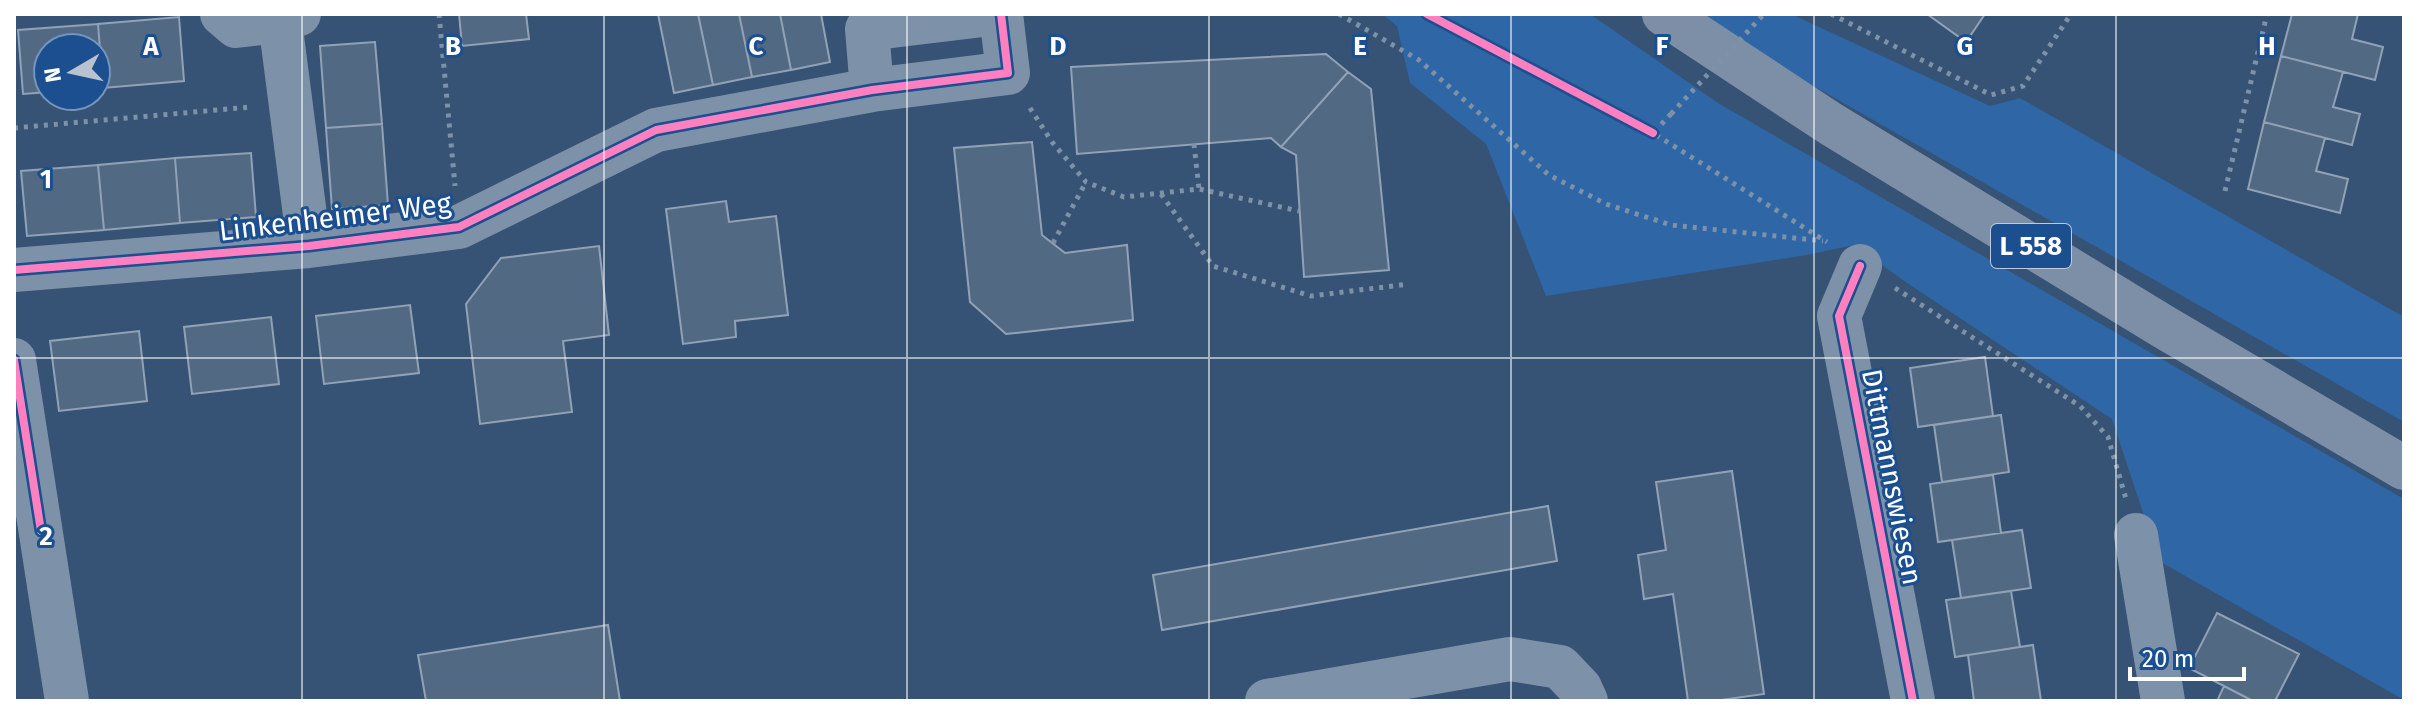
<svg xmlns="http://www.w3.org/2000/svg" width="2418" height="715" viewBox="0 0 2418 715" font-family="'Fira Sans',sans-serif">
  <rect width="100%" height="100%" fill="#365274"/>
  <!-- green -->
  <path fill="#2f66a5" d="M1382,14h208l128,89 686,396v201l-245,-139 -47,-142 -205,-136 -53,-38 -47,10 -261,41 -60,-152 -76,-61 -13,-57z
    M1701,14h90l199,92 30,-8 384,219v105l-645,-367z"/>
  <!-- building -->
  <path fill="#526984" stroke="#92a2b6" stroke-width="2" d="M459,14h67l3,25 -67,7z
    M658,14h40l15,71 -39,8z
    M698,14h41l13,63 -39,8z
    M739,14h41l11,56 -39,7z
    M780,14h41l9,48 -39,8z
    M1927,14h58l-19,28z
    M2292,14h66l-6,25 31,8 -8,33 -94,-24z
    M179,17l5,64 -81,7 -5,-64z
    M98,24l5,64h-7v-40h-48v44l-25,2 -5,-64z
    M375,42l7,82 -56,4 -6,-82z
    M1326,54l22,18 -67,75 -10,-9 -194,16 -6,-87z
    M2281,56l62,16 -10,35 27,7 -8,31 -88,-23z
    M1348,72l23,17 18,181 -85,7 -8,-122 -15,-8z
    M2264,122l61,16 -9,33 32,8 -8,34 -92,-24z
    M382,124l6,81 -56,4 -6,-81z
    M1032,142l10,93 23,18 62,-8 6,75 -127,14 -36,-32 -16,-154z
    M251,153l5,64 -76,6 -5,-65z
    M175,158l5,65 -76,7 -6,-65z
    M98,165l6,65 -77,6 -6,-65z
    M726,201l3,21 47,-6 12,99 -53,6 1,16 -53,7 -17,-135z
    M599,246l10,89 -46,6 9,71 -92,12 -14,-120 35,-46z
    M410,305l9,68 -95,11 -8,-68z
    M271,317l8,67 -87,10 -8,-67z
    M139,331l8,70 -88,10 -9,-70z
    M1985,357l8,59 -75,11 -8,-59z
    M2001,415l8,57 -67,10 -8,-57z
    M1732,471l32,223 -50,7h-26l-15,-107 -29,5 -6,-44 28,-5 -10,-68z
    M1993,475l8,58 -63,9 -8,-58z
    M1548,506l9,55 -395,69 -9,-55z
    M2022,530l9,58 -70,10 -9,-58z
    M2011,591l9,56 -65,10 -9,-57z
    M2217,613l82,41 -24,47h-22l-64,-33z
    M608,625l12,76h-194l-8,-46z
    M2033,645l8,56h-67l-6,-46z
    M2224,686l29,15h-36z"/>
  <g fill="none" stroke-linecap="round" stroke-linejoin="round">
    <!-- path -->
    <path stroke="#7d92a8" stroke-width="5" stroke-dasharray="4 6" stroke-linecap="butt" d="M439,14l16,172
      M1339,14l80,46 130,115 57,29 65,21 152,16
      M1831,14l160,81 32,-9 48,-72
      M1030,108l22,34 34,40 38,15 75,-8 100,22
      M1671,114l-18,19 174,109
      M14,128l237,-21
      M1194,144l5,45
      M2225,191l42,-177
      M1161,194l52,72 98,30 98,-12
      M1053,243l33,-61
      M1895,288l185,118 28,31 18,62"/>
    <!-- minor -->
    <path stroke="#7d92a8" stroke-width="44" d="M222,14l14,12 44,-5
      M299,14l-19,7 29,225
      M872,90l-5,-61 124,-15
      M1860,266l-21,50 74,385
      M14,270l295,-24 150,-19 197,-97 216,-40 136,-17 -7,-59
      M14,360l53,341
      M2136,535l27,166
      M1267,701l243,-42 50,8 20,21 6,13"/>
    <!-- major -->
    <path stroke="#7d8ea7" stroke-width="44" d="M1664,14l167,110 333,203 240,141"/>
    <!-- path-bridge -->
    <path stroke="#7d92a8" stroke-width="5" stroke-dasharray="4 6" stroke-linecap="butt" d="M1671,114l93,-100"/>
    <!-- cycleway casing -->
    <g stroke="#1b4f8f" stroke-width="13">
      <path id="cycleway" d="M1427,14l226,119
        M1860,266l-21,50 74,385
        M14,270l295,-24 150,-19 197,-97 216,-40 136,-17 -7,-59
        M14,360l27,171"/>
    </g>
    <!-- cycleway -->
    <use href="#cycleway" stroke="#ff80c0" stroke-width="8"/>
  </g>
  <!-- grid -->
  <path fill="none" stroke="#fff" stroke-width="2" stroke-opacity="0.55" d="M302,14v687M604,14v687M907,14v687M1209,14v687M1511,14v687M1814,14v687M2116,14v687M14,358h2390"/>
  <g text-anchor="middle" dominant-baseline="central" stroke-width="6" stroke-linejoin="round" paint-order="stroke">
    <!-- shield labels -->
    <rect fill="#1b4f8f" stroke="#bbcadd" stroke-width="2" x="1991" y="224" width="80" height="44" rx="6"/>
    <g font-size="26" font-weight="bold" fill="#fff">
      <text x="2031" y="246">L 558</text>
    </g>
    <!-- street labels -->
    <g font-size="28" fill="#fff" stroke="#1b4f8f">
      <text transform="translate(335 217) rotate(-7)">Linkenheimer Weg</text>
      <text transform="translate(1892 477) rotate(79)">Dittmannswiesen</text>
    </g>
  </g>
  <g font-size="26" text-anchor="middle" font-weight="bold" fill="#fff" stroke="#1b4f8f" stroke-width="6" stroke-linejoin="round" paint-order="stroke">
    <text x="151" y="55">A</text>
    <text x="453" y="55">B</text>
    <text x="756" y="55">C</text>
    <text x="1058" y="55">D</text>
    <text x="1360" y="55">E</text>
    <text x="1662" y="55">F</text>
    <text x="1965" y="55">G</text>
    <text x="2267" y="55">H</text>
    <text x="46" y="188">1</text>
    <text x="46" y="545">2</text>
  </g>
  <!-- border -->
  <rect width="2418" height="715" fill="none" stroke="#ffffff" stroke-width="32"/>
  <!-- north arrow -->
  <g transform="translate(72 72) rotate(261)"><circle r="38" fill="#1b4f8f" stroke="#7695bc" stroke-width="2"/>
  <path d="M0-6L14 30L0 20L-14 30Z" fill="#b9c2ce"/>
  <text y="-12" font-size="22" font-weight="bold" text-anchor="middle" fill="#ffffff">N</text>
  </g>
  <!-- scale -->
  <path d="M2130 667v12h114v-12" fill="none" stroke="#ffffff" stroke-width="4"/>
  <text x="2142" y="667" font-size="24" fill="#ffffff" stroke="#1b4f8f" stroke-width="6" paint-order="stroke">20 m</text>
</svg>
